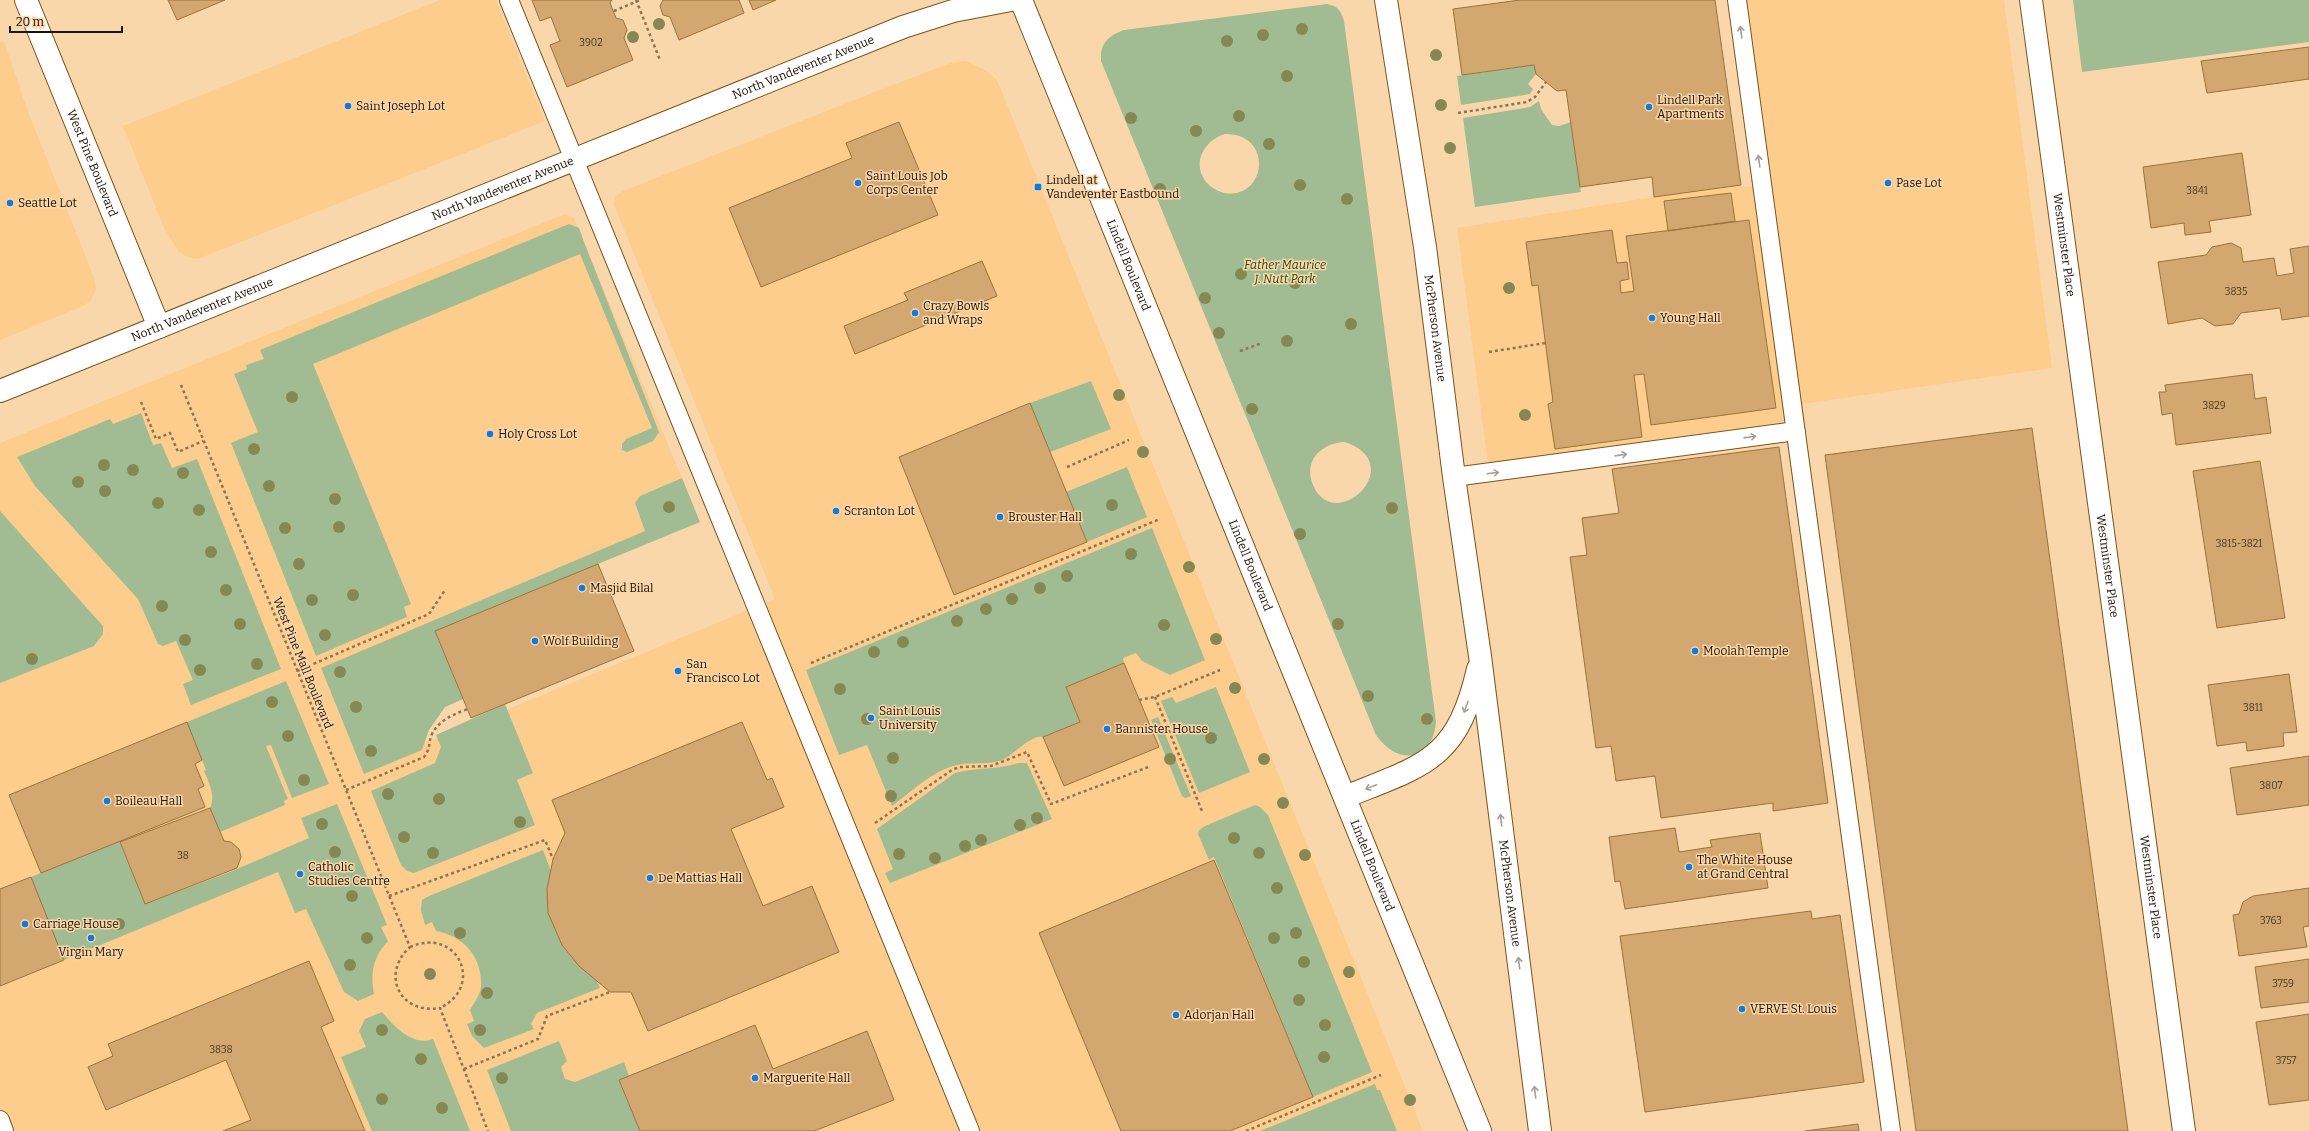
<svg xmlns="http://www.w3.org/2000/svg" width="2309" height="1131" viewBox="0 0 2309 1131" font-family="Bitter,serif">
  <rect width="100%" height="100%" fill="#f9d7aa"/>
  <!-- built -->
  <path fill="#fdcd8d" d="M440,0h56l49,121 -342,136 -5,2 -13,-3 -6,-4 -15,-24 -41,-102z
    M1746,0h258l48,368 -250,36 3,15 -317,45 -31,-236 197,-31 87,-12 6,2 23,-3z
    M4,41l23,68 68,171 1,9 -5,12 -10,6 -81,33v-298z
    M966,61l19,9 11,9 6,13 421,1039h-1423v-688l565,-229 9,4 126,304 -379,146 41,101 413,-170 -161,-394 1,-8 8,-6 249,-98 79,-30z"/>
  <!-- green -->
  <path fill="#a1bc92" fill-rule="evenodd" d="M2073,0h236v42l-227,30z
    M1327,4c11,2 14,7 17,17l92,701c-3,39 -38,45 -60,13l-275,-674c-1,-18 7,-25 23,-31zM1225,134c49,-1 42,66 -1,59 -7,-2 -16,-7 -20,-14 -12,-19 3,-40 21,-45zM1345,442c65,22 -10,94 -32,43 -10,-24 8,-42 32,-43z
    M1534,65l2,9 -8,10 5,5 -3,5 -69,11 -4,-29z
    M1539,101l2,8 11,16 7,1 12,-4 10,70 -106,15 -12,-89 67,-11z
    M569,224l10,4 5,14 75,190 -6,9 -26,11 -5,-2v-6l4,-5 26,-11 -72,-174 -267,110 98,240 -7,3 3,10 -91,39 -85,-213 27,-11 -24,-58 13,-5 -1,-4 18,-6 -4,-9z
    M1091,381l20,48 -61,23 -20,-49z
    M141,413l12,32 8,-2 11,25 25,-9 84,210 -90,36 -8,-21 10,-4 -17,-39 -13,5 -5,-2 -20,-45 -103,-113 -18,-29 93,-38 3,5z
    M1127,467l20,50 -60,25 -21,-50z
    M682,478l18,44 -265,109 28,68 -18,8 -16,23 -7,20 -58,24 -43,-106 324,-137 -10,-28 5,-7z
    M0,511l103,115v8l-9,12 -94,37z
    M1152,528l53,132 -35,15 -28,-14 -6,-8 -13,5 1,5 -58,24 14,35 -37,15c-12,-3 -29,18 -41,23 -16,6 -33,1 -49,6 -23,7 -43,27 -61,40l-25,-61 -28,10 -33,-85z
    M286,681l43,103 -37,14 -21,-53 -5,1 22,53 -4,2 1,4 -65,27 -10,-24c6,-12 -1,-25 -6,-37l2,-1 -19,-48z
    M1216,687l34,85 -51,21 -38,-92 11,-4 4,6z
    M505,704l28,69 -16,7 18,45 -121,48 -7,-2 -6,-6 -30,-74 64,-28 6,-16 -5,-12z
    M1158,717l33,79 -6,2 -3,-2 -31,-76z
    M1018,763h9l25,56 -162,64 -5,-10 8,-4 -16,-40 78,-56c21,-6 42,-3 63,-10z
    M337,804l50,121 -6,2 7,14c-15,16 -18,32 -14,53l-16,7 -14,-9 -38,-83 -11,4 -17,-41 -214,88 -33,-83 88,-36 26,63 85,-32 79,-34 -8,-20z
    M1255,805l5,2 8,8 104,257 -59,25 -99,-240 -5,3 -11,-26 1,-4 6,-4z
    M543,850l8,21 -4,18 1,24 14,32 17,21 17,13 4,9 -63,25 -6,11 3,5 -50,19 -12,-12 -5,-12 7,-3 -4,-11c4,-7 10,-15 11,-23 2,-29 -17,-51 -45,-56l-4,-9 -7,3 -4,-15 1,-10 7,-4z
    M382,1012c12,14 31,35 51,27l37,92h-98l-31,-74 25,-10 -7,-16 6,-12z
    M559,1041l8,20 -6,6 4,12 10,3 49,-20 5,14 -10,4 21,51h-129l-24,-61z
    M1375,1084l2,6h3l17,41h-137z"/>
  <!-- building -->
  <path fill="#d2a870" stroke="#9a733b" d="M168,0h57l-48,20z
    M532,0h80l-2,3 6,15 7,2 4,10 -3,8 9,22 -66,27 -17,-42 10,-4 -9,-24 -11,4z
    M663,0h76l5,13 -65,27 -9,-23 -7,-2 -3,-9z
    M749,0h27l-23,10z
    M1520,0h195l26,185 -87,12 -2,-20 -72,10 -14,-97 -9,1 -21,-17 -2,-9 -72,10 -9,-66z
    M2309,47v32l-102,14 -6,-32z
    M899,122l39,93 -177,72 -32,-79 123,-50 -6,-15z
    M2242,153l9,62 -42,6 2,11 -26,3 -1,-12 -33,5 -8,-61z
    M1731,193l4,28 -67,10 -4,-30z
    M1749,220l27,188 -125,17 -7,-51 -10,1 8,62 -87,12 -7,-45 5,-2 -15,-117 -6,1 -6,-44 86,-12 5,33 10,-1 2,17 -9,2 1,12 13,-2 -8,-55z
    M2231,243l10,5 2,14 31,-4 3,18 17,-3 -4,-24 19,-3v70l-27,4 -2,-12 -39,5 -8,11 -18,2 -13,-8 -34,6 -10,-62 48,-7 6,-8z
    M982,261l15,35 -142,58 -11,-28 64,-26 -4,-7z
    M2252,374l3,25 11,-2 5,36 -95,12 -4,-32 -10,2 -3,-23h7l-1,-7z
    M1030,403l57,139 -133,53 -55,-138z
    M2032,428l96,703h-212l-91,-676z
    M1779,447l49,356 -55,8v-8l-112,15 -6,-42 -39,5 -5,-35 -15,2 -26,-191 17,-2 -5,-37 37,-5 -7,-44z
    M2260,461l25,157 -68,10 -24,-157z
    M598,564l36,87 -163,67 -36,-87z
    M1124,663l35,84 -95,39 -21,-49 37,-15 -14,-35z
    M2289,674l8,58 -14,1 1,13 -37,5 -1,-9 -29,4 -9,-61z
    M187,722l15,38 -7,4 9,22 -6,3 7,18 -164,66 -32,-78z
    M742,722l25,58 5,-2 12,29 -53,22 32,77 49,-20 27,66 -191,79 -17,-39h-21l-31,-26 -17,-21 -14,-32 -1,-24 6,-30 12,-26 -13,-33z
    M2309,756v49l-72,10 -7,-47z
    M210,808l14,33 7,1 8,7 2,8 -4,11 -92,36 -25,-62z
    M1675,828l4,24 33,-5 -2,-7 50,-7 8,55 -143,21 -5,-28 -5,1 -6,-45z
    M1214,860l99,237 -83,34h-109l-82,-198z
    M31,877l33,83 -64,26v-97z
    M2309,888v38l-6,1 4,20 -68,9 -6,-41 6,-1 4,-12 10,-6z
    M1811,911l1,8 28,-4 24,167 -219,30 -25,-176z
    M2309,959v43l-48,6 -6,-41z
    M309,961l25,60 -13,6 44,104h-142l28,-11 -25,-60 -120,50 -18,-43 25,-11 -5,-12z
    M2309,1014v86l-40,5 -13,-83z
    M755,1025l18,44 94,-38 27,69 -80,31h-174l-21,-51z
    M1858,1124l1,7h-54z"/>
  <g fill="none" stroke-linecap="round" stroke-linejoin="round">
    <!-- lane casing -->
    <g stroke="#795319" stroke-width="20">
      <path id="lane" d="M509,0l461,1131
        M1737,0l154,1131
        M1454,477l342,-46
        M0,1120l4,11"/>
    </g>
    <!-- street casing -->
    <g stroke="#795319" stroke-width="24">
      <g id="street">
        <path id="s1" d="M26,0l133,327"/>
        <path id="s2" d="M1386,0l39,247 29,230 26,179 60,475"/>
        <path id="s3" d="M2031,0l153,1131"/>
        <path d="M1345,797c79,-32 112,-36 133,-128"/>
      </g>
    </g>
    <!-- secondary casing -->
    <g stroke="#795319" stroke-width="24">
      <g id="secondary">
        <path id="s4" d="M1021,0l459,1131"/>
        <path id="s5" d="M0,391l903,-364 50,-16 58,-11"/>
      </g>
    </g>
    <!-- path -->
    <path stroke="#8c7455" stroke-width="2.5" stroke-dasharray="3 3" stroke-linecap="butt" d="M636,0l24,60
      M614,11l26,-11
      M1458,113l69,-11 8,-5 11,-15
      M1240,351l22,-8
      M1489,352l56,-9
      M181,385l229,562c-30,27 -10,68 30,61l48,123
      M141,402l15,37 14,-6 8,19 25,-11
      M1067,467l62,-27
      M811,663l349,-144
      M297,671l132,-57 16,-24
      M1155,697l47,114
      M1139,700l16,-3 65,-27
      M346,790l78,-33c7,-9 4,-14 8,-23 7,-14 22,-20 36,-25
      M875,823l77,-53 7,-3 32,-1 36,-14 24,52 100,-38
      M389,896l156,-56 8,19
      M410,947c48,-21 75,39 30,61
      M464,1069l74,-30 9,-23 63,-24
      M1246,1131l135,-56"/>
    <!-- lane -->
    <use href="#lane" stroke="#fff" stroke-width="18"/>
    <!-- street -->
    <use href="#street" stroke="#fff" stroke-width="22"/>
    <!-- secondary -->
    <use href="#secondary" stroke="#fff" stroke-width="22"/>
  </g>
  <!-- trees -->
  <g fill="#868853">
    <circle cx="659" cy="24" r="6"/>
    <circle cx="1302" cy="29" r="6"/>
    <circle cx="1263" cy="35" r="6"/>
    <circle cx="633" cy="37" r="6"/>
    <circle cx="1227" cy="41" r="6"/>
    <circle cx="1436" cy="55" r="6"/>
    <circle cx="1287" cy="76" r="6"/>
    <circle cx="1441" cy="105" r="6"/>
    <circle cx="1239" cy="116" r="6"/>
    <circle cx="1131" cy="118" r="6"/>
    <circle cx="1196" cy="131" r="6"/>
    <circle cx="1269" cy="144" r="6"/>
    <circle cx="1450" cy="148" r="6"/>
    <circle cx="1300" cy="185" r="6"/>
    <circle cx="1160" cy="189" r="6"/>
    <circle cx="1347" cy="199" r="6"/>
    <circle cx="1241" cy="274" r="6"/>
    <circle cx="1295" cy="283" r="6"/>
    <circle cx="1509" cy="288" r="6"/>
    <circle cx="1205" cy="298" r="6"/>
    <circle cx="1351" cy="324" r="6"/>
    <circle cx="1219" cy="333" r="6"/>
    <circle cx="1287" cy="341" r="6"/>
    <circle cx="1119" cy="395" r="6"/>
    <circle cx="292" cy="397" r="6"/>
    <circle cx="1252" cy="409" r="6"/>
    <circle cx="1525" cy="415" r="6"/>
    <circle cx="254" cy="449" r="6"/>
    <circle cx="1143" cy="452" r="6"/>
    <circle cx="104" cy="465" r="6"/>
    <circle cx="133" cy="470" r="6"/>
    <circle cx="183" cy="473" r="6"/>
    <circle cx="78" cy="482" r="6"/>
    <circle cx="269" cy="486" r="6"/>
    <circle cx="105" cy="491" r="6"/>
    <circle cx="335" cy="499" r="6"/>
    <circle cx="158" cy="503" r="6"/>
    <circle cx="1112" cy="505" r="6"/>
    <circle cx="669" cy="507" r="6"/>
    <circle cx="1392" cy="508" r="6"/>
    <circle cx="199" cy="510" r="6"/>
    <circle cx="339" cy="527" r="6"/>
    <circle cx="285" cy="528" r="6"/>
    <circle cx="1300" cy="534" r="6"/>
    <circle cx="211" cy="552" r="6"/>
    <circle cx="1131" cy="554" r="6"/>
    <circle cx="299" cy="564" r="6"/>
    <circle cx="1189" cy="567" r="6"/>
    <circle cx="1067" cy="576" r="6"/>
    <circle cx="1040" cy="588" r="6"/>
    <circle cx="226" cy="590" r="6"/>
    <circle cx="353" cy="595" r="6"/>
    <circle cx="1012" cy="599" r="6"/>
    <circle cx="312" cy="600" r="6"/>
    <circle cx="162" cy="606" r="6"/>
    <circle cx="986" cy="609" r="6"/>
    <circle cx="957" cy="621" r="6"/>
    <circle cx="240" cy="624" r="6"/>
    <circle cx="1338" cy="624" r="6"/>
    <circle cx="1164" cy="625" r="6"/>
    <circle cx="325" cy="635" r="6"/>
    <circle cx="1216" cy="639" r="6"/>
    <circle cx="185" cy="640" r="6"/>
    <circle cx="903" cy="642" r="6"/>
    <circle cx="874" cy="652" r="6"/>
    <circle cx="32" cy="659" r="6"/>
    <circle cx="257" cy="664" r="6"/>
    <circle cx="200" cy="670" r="6"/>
    <circle cx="340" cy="672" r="6"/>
    <circle cx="1235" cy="688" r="6"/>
    <circle cx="840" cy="689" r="6"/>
    <circle cx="1368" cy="696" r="6"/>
    <circle cx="272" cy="702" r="6"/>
    <circle cx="356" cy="707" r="6"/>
    <circle cx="867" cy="719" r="6"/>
    <circle cx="1427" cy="719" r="6"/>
    <circle cx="288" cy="736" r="6"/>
    <circle cx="1211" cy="738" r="6"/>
    <circle cx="371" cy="751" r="6"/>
    <circle cx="893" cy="758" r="6"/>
    <circle cx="1170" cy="759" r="6"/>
    <circle cx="1264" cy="759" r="6"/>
    <circle cx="304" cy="780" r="6"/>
    <circle cx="388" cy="794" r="6"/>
    <circle cx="891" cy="796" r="6"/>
    <circle cx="439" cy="799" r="6"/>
    <circle cx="1283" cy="803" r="6"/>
    <circle cx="1037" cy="818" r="6"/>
    <circle cx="520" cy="822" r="6"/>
    <circle cx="322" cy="824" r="6"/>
    <circle cx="1020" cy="825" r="6"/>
    <circle cx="404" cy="837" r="6"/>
    <circle cx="1234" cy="838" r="6"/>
    <circle cx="981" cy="840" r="6"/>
    <circle cx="965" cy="846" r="6"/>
    <circle cx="335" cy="852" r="6"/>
    <circle cx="433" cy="853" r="6"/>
    <circle cx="1259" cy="853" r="6"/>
    <circle cx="899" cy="854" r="6"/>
    <circle cx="1305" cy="855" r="6"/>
    <circle cx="935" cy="858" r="6"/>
    <circle cx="1277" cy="888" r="6"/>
    <circle cx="352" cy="896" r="6"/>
    <circle cx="119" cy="924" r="6"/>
    <circle cx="460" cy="933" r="6"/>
    <circle cx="1296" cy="933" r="6"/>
    <circle cx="367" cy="938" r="6"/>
    <circle cx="1274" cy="938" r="6"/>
    <circle cx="1304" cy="962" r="6"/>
    <circle cx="350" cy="965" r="6"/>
    <circle cx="1349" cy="972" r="6"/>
    <circle cx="430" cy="974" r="6"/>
    <circle cx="487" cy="993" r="6"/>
    <circle cx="1299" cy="1000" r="6"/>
    <circle cx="1325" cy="1025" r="6"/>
    <circle cx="382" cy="1030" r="6"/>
    <circle cx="480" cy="1030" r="6"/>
    <circle cx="1324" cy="1057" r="6"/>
    <circle cx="421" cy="1059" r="6"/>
    <circle cx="502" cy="1078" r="6"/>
    <circle cx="382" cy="1099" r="6"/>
    <circle cx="1410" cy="1100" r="6"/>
    <circle cx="442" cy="1108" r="6"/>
  </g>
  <!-- one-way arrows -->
  <defs><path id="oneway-shaft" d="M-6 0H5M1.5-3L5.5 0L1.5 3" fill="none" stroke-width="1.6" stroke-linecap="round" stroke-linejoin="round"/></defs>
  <g stroke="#a59f99">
    <use href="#oneway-shaft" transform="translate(1741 32) rotate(-98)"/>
    <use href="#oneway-shaft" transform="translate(1759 161) rotate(-98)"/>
    <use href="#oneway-shaft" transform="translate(1750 437) rotate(-8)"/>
    <use href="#oneway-shaft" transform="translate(1621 455) rotate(-8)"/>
    <use href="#oneway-shaft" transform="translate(1493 473) rotate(-7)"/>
    <use href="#oneway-shaft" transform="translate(1466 707) rotate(110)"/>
    <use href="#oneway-shaft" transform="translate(1371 787) rotate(158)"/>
    <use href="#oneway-shaft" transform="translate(1501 820) rotate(-97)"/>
    <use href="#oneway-shaft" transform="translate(1519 963) rotate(-97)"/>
    <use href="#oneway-shaft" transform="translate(1535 1092) rotate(-97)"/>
  </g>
  <!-- markers -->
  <g fill="#0f7ae2" stroke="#f9d7aa" stroke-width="1.5">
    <circle cx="348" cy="106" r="4"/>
    <circle cx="1649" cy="107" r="4"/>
    <circle cx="858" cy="183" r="4"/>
    <circle cx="1888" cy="183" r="4"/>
    <rect x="1034" y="183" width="8" height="8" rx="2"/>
    <circle cx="10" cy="203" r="4"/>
    <circle cx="915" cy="313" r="4"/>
    <circle cx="1652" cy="318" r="4"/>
    <circle cx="490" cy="434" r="4"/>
    <circle cx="836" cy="511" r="4"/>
    <circle cx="1000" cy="517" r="4"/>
    <circle cx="582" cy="588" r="4"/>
    <circle cx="535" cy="641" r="4"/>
    <circle cx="1695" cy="651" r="4"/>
    <circle cx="678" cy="671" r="4"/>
    <circle cx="871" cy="718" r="4"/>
    <circle cx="1107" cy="729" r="4"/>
    <circle cx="107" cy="801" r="4"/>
    <circle cx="1689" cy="867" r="4"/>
    <circle cx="300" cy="874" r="4"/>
    <circle cx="650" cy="878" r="4"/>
    <circle cx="25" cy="924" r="4"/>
    <circle cx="91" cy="938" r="4"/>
    <circle cx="1742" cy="1009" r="4"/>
    <circle cx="1176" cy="1015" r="4"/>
    <circle cx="755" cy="1078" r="4"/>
  </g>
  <g text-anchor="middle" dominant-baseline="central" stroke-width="3" stroke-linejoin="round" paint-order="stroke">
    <!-- number labels -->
    <g font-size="10" fill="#4c361c">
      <text x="591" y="43">3902</text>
      <text x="2197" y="191">3841</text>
      <text x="2236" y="292">3835</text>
      <text x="2214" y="406">3829</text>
      <text x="2239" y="544">3815-3821</text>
      <text x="2253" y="708">3811</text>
      <text x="2271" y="786">3807</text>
      <text x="183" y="856">38</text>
      <text x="2271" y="921">3763</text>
      <text x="2283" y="984">3759</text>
      <text x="221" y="1050">3838</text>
      <text x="2286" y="1061">3757</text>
    </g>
    <!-- street labels -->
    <g font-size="12" fill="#1f1000" stroke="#f9d7aa">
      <text stroke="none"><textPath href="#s5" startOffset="866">North Vandeventer Avenue</textPath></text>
      <text stroke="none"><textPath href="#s1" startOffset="176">West Pine Boulevard</textPath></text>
      <text stroke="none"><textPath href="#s5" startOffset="542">North Vandeventer Avenue</textPath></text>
      <text stroke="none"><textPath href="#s3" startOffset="247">Westminster Place</textPath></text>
      <text stroke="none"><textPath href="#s4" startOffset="286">Lindell Boulevard</textPath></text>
      <text stroke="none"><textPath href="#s5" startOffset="218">North Vandeventer Avenue</textPath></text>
      <text stroke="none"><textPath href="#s2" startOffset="332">McPherson Avenue</textPath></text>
      <text stroke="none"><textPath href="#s4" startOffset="610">Lindell Boulevard</textPath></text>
      <text stroke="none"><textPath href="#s3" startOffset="571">Westminster Place</textPath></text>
      <text transform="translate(303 663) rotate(68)">West Pine Mall Boulevard</text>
      <text stroke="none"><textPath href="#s4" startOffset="934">Lindell Boulevard</textPath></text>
      <text stroke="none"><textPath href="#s3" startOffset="895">Westminster Place</textPath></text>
      <text stroke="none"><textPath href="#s2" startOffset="902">McPherson Avenue</textPath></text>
    </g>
    <!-- poi labels -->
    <g font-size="12" fill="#1f1000" stroke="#f9d7aa" text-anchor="start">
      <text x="1657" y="100">Lindell Park<tspan x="1657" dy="14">Apartments</tspan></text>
      <text x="356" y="106">Saint Joseph Lot</text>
      <text x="866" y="176">Saint Louis Job<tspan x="866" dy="14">Corps Center</tspan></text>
      <text x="1046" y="180">Lindell at<tspan x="1046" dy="14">Vandeventer Eastbound</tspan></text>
      <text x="1896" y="183">Pase Lot</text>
      <text x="18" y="203">Seattle Lot</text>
      <text x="923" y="306">Crazy Bowls<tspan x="923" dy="14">and Wraps</tspan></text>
      <text x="1660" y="318">Young Hall</text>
      <text x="498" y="434">Holy Cross Lot</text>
      <text x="844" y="511">Scranton Lot</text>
      <text x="1008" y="517">Brouster Hall</text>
      <text x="590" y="588">Masjid Bilal</text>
      <text x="543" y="641">Wolf Building</text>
      <text x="1703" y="651">Moolah Temple</text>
      <text x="686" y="664">San<tspan x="686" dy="14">Francisco Lot</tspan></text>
      <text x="879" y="711">Saint Louis<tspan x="879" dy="14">University</tspan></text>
      <text x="1115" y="729">Bannister House</text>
      <text x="115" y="801">Boileau Hall</text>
      <text x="1697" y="860">The White House<tspan x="1697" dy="14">at Grand Central</tspan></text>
      <text x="308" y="867">Catholic<tspan x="308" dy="14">Studies Centre</tspan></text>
      <text x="658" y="878">De Mattias Hall</text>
      <text x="33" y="924">Carriage House</text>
      <text x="91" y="952" text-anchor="middle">Virgin Mary</text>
      <text x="1750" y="1009">VERVE St. Louis</text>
      <text x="1184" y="1015">Adorjan Hall</text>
      <text x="763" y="1078">Marguerite Hall</text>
    </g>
    <!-- park labels -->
    <g font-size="12" font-style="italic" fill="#27480c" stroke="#f9d7aa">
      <text x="1285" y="265">Father Maurice<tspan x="1285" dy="14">J. Nutt Park</tspan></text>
    </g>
  </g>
  <!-- scale -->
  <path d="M10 26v6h112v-6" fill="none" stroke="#1f1000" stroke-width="2"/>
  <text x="16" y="26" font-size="12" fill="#1f1000" stroke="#f9d7aa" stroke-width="3" paint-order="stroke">20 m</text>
</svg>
